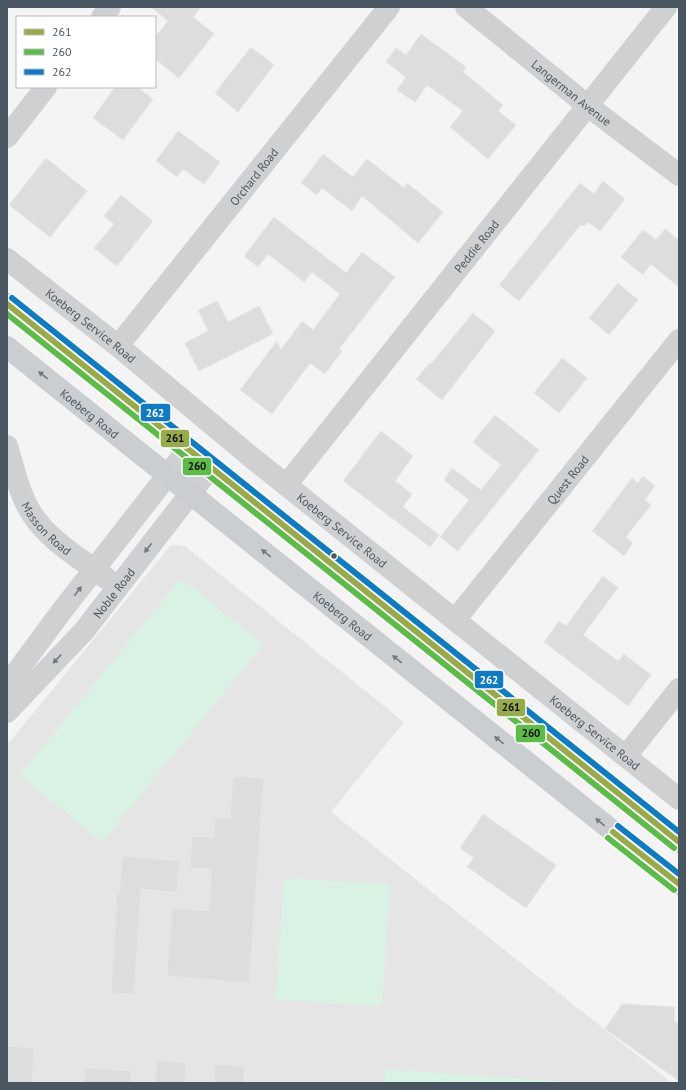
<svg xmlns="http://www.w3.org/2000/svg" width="686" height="1090" viewBox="0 0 686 1090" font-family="'PT Sans',sans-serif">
  <rect width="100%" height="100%" fill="#f4f4f4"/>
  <!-- education -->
  <path fill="#e6e5e6" d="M171,545l14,1 219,176 -73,90 341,271h-665v-338z"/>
  <!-- green -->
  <path fill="#d9f2e3" d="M181,578l82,67 -161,197 -82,-67z
    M284,878l106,6 -8,122 -106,-6z
    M385,1069l201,14h-202z"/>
  <!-- building -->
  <path fill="#ddddde" stroke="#e5e6e7" d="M151,7h50l-8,10 21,17 -35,44 -24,-19v-22l13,-16z
    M421,34l45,33 -3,5 40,33 -5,6 18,14 -28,34 -38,-32 13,-16 -36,-26 -12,17 -18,-12 9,-13 -20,-15 10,-14 10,7z
    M251,47l23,18 -36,47 -23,-19z
    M115,87h22l16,12 -30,41 -30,-22z
    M178,131l42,31 -16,22 -21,-15 -6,8 -21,-16z
    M323,154l30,23 14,-18 37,29 3,-5 36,29 -25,31 -56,-47 -10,15 -30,-23 -5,7 -16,-12z
    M46,158l41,33 -37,46 -41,-32z
    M603,181l22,18 -25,32 -12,-9 -4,4 -3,-2 -62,77 -20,-16 81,-102 14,11z
    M121,195l32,26 -36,45 -23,-18 20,-24 -10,-8z
    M274,217l72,56 16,-21 33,25 -56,72 3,2 -17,23 -15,-11 -38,51 -32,-24 37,-49 4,9 21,-29 11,9 27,-36 -28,-22 -8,10 -36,-28 -10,13 -14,-11z
    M665,229l14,11v47l-28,-23 -8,11 -22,-18 22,-27 13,10z
    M618,283l20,17 -29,35 -20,-17z
    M217,301l11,21 31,-16 14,28 -74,37 -14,-28 23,-12 -10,-21z
    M473,313l22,18 -53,69 -26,-21 14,-16 1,1z
    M562,358l25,20 -28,35 -25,-20z
    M495,415l44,35 -81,101 -18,-14 29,-37 -25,-20 8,-12 29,22 20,-25 -28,-23z
    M381,431l32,25 -18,25 17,13 -9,13 36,28 -9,12 -87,-66z
    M643,476l12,10 -10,14 6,5 -25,32 7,6 -9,13 -32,-25 40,-53 6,5z
    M603,576l15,12 -35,47 35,26 6,-7 27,21 -23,31 -84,-64 15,-21 7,5z
    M233,776l31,2 -15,205 -82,-7 5,-68 37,3 2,-42 -21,-1 2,-32 22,2 1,-21 15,1z
    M483,814l73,51 -30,43 -59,-41 7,-9 -14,-10z
    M123,856l56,5 -2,31 -36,-3 -7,105 -23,-1 6,-99h2z
    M622,1004l53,3 -1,14 5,3v57l-74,-52z
    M7,1046l27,2 -2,35h-25z
    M157,1060l29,3 -1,20h-30z
    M215,1064l29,2 -1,17h-29z
    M86,1068l45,3v12h-47z"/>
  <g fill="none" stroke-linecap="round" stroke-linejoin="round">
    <!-- minor -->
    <g stroke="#ced0d2" stroke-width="22">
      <path id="s1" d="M466,7l122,99 91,69"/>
      <path d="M102,17l8,-10"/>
      <path d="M7,137l39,-50"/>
      <path id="s2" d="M7,259l111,87 133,111 428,342"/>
      <path id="s3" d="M118,346l271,-339"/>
      <path id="s4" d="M7,446c7,23 12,48 25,68 17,27 49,45 74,64"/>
      <path id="s5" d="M287,484l379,-477"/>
      <path id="s6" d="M455,620l224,-280"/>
      <path d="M7,685l54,-73 127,-163"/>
      <path id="s7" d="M7,712l77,-81 127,-164"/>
      <path d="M626,756l53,-67"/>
    </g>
    <!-- major -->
    <g stroke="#caced1" stroke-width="22">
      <path d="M7,304l672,538"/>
      <path id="s8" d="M7,347l672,537"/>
    </g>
    <!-- bus-1 casing -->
    <g stroke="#fff" stroke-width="9">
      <path id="bus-1" d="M7,304l672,538
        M613,832l66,52"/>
    </g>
    <!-- bus-2 casing -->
    <g stroke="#fff" stroke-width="9">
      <path id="bus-2" d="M7,314l667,534
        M608,838l66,52"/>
    </g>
    <!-- bus-3 casing -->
    <g stroke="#fff" stroke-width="9">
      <path id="bus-3" d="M12,298l667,534
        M618,826l61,48"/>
    </g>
    <!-- bus-1 -->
    <use href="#bus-1" stroke="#99aa4d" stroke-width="6"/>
    <!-- bus-2 -->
    <use href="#bus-2" stroke="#5eba4a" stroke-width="6"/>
    <!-- bus-3 -->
    <use href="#bus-3" stroke="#117bbf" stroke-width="6"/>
  </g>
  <!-- one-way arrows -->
  <defs><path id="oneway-solid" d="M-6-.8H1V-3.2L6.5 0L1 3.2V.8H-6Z"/></defs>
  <g fill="#707a83">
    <use href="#oneway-solid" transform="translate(43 375) rotate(-141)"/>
    <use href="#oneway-solid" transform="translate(266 553) rotate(-141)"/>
    <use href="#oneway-solid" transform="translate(397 659) rotate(-141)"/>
    <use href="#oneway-solid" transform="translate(499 740) rotate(-141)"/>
    <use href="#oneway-solid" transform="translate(600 822) rotate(-141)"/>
  </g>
  <g fill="#727b83">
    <use href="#oneway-solid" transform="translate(148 548) rotate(128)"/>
    <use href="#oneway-solid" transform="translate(78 591) rotate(-52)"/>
    <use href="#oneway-solid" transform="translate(57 659) rotate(133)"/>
  </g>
  <!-- markers -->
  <circle fill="#4a5661" stroke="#fff" stroke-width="1.5" cx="334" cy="556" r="3.5"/>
  <g text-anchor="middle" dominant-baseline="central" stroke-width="3.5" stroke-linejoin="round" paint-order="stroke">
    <!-- street labels -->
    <g font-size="12" fill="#4a5661" stroke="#fff">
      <text stroke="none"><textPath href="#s1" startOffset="136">Langerman Avenue</textPath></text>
      <text stroke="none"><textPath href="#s3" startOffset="217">Orchard Road</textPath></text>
      <text stroke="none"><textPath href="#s5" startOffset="304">Peddie Road</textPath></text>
      <text stroke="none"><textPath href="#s2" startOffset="107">Koeberg Service Road</textPath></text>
      <text stroke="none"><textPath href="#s8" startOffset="106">Koeberg Road</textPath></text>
      <text stroke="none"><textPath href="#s6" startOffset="180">Quest Road</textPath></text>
      <text stroke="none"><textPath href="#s4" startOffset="93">Masson Road</textPath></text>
      <text stroke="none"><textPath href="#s2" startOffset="431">Koeberg Service Road</textPath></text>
      <text stroke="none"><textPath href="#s7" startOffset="160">Noble Road</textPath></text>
      <text stroke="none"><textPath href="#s8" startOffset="430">Koeberg Road</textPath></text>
      <text stroke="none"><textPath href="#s2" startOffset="755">Koeberg Service Road</textPath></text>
    </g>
  </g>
  <g stroke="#fff" stroke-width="1.5">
    <rect x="140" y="403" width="31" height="19" rx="4" fill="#117bbf"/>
    <rect x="160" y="429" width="30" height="19" rx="4" fill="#99aa4d"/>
    <rect x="182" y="457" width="30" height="19" rx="4" fill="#5eba4a"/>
    <rect x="474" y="670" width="30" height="19" rx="4" fill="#117bbf"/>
    <rect x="496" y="698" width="30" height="19" rx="4" fill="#99aa4d"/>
    <rect x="515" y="724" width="31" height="19" rx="4" fill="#5eba4a"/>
  </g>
  <g font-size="11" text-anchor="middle" font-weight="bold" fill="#fff">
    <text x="155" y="417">262</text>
    <text x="489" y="684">262</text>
  </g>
  <g font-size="11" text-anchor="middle" font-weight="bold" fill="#111">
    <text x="175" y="442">261</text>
    <text x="197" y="470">260</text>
    <text x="511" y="711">261</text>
    <text x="531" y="737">260</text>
  </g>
  <!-- border -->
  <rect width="686" height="1090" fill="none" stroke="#4a5661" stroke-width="16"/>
  <!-- legend -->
  <rect x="16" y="16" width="140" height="72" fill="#ffffff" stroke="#b7bbc0"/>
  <rect x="24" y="29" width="20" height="6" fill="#99aa4d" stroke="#b7bbc0"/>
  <text x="52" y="36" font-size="12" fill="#4a5661">261</text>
  <rect x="24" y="49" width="20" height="6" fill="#5eba4a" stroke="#b7bbc0"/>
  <text x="52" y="56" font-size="12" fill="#4a5661">260</text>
  <rect x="24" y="69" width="20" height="6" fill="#117bbf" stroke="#b7bbc0"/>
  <text x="52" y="76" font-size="12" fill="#4a5661">262</text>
</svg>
